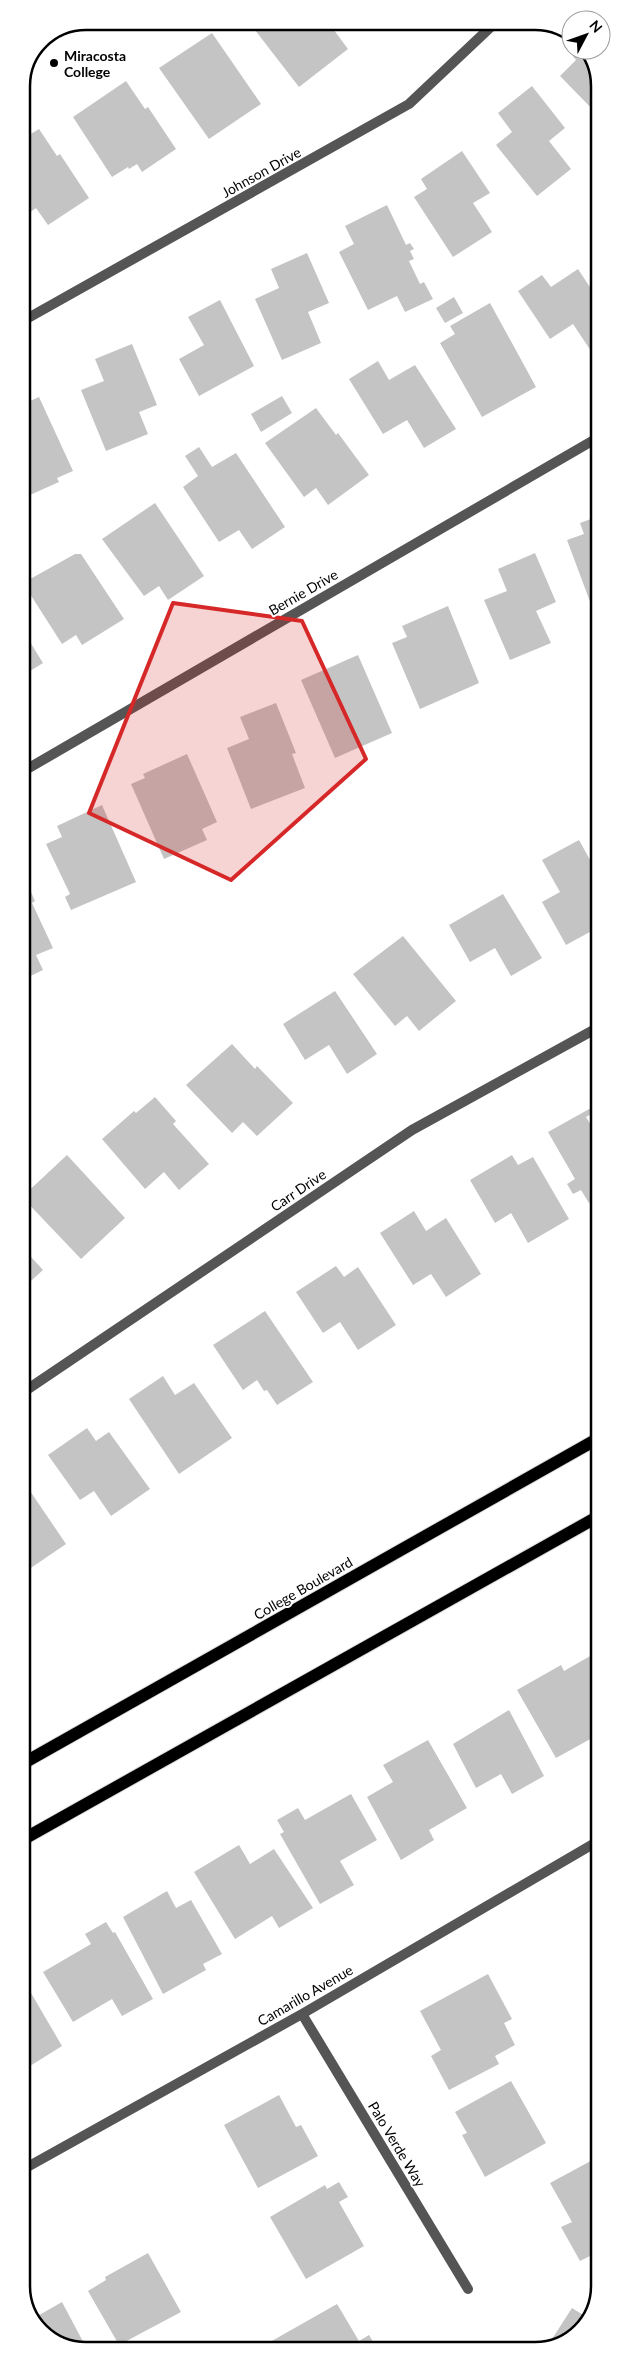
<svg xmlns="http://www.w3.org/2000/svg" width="621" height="2372" viewBox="0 0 621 2372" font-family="Lato,sans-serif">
  <rect width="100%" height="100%" fill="#fff"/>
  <!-- building -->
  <path fill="#c4c4c4" d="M248,21l80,1 20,27 -49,38z
    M212,33l49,71 -52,35 -50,-71z
    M571,47v3h14l14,24v42l-39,-40 16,-16 -8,-10z
    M126,81l19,28 3,-2 28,42 -34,23 -5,-8 -8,5 -1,-2 -16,10 -39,-60z
    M532,86l33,42 -16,13 22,28 -34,27 -41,-51 16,-13 -14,-19z
    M39,129l18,27 3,-2 29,44 -41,27 -12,-17 -13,9 -2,-2v-78l3,1z
    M462,151l28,42 -17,10 19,29 -39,25 -39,-60 13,-8 -6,-10z
    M387,205l19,40 4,-2 4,6 -4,2 4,8 -5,2 11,23 4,-2 9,17 -28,13 -8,-16 -29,14 -29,-58 15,-8 -9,-18z
    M599,243v19l-9,-11z
    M307,253l22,50 -21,9 13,31 -39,17 -27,-61 24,-11 -8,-19z
    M578,269l21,32v45l-8,5 -18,-27 -23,15 -32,-48 24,-16 9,12z
    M454,297l9,16 -18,10 -9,-15z
    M220,300l34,66 -55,30 -20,-37 25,-14 -16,-28z
    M490,303l46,84 -54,30 -42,-74 15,-9 -5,-8z
    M132,344l25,61 -18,7 9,22 -42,17 -25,-61 23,-9 -9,-22z
    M378,361l11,19 26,-15 41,64 -32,19 -17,-28 -24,14 -34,-55z
    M282,396l10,17 -31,19 -10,-18z
    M39,397l34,74 -16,7 2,4 -38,17v-94z
    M316,408l20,27 2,-2 31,42 -41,30 -12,-17 -12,9 -39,-54z
    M199,447l13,20 24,-14 49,74 -33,22 -13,-19 -20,12 -36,-55 15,-11 -13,-20z
    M155,503l49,73 -36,24 -9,-14 -15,10 -42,-57z
    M599,516v88l-7,3 -25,-67 17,-6 -4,-11z
    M535,553l21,49 -20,9 15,32 -41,17 -26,-60 23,-9 -9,-22z
    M75,554h6l43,65 -42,26 -6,-10 -14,9 -39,-61z
    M448,606l31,77 -59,26 -28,-66 15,-6 -5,-11z
    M22,629l21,34 -21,13z
    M358,655l34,78 -57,25 -34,-78z
    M276,703l20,50 -4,1 13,34 -54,21 -24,-61 22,-9 -9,-22z
    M187,754l30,68 -15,7 5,11 -43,19 -33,-75 14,-6 -2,-4z
    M102,805l34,77 -65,28 -6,-13 5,-3 -24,-50 16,-7 -5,-11z
    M579,840l20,36v51l-33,18 -24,-43 18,-10 -18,-32z
    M22,872l13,29 -3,2 21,45 -17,7 7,15 -21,10z
    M503,894l39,64 -31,18 -16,-28 -25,14 -21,-37z
    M403,936l53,65 -37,30 -12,-15 -12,10 -42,-52z
    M335,991l42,63 -30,20 -18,-29 -24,15 -22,-36z
    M232,1044l23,25 2,-3 36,37 -36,33 -14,-14 -11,11 -46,-48z
    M155,1097l21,24 -3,3 36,40 -30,26 -15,-18 -19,17 -43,-50 32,-28 2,2z
    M591,1108l2,5 -7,4 8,13 5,-4v71l-10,6 -8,-13 -8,4 -6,-10 8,-5 -27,-47z
    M67,1155l58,63 -44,41 -59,-62z
    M512,1155l6,10 15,-8 36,62 -41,24 -17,-30 -16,10 -25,-43z
    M414,1211l12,20 20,-13 35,56 -35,23 -15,-23 -18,11 -33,-52z
    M22,1247l21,23 -21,19z
    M336,1266l8,11 14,-10 38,58 -38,25 -18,-28 -17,11 -27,-41z
    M265,1311l48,71 -36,23 -10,-15 -3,1 -7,-11 -14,10 -30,-45z
    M163,1376l12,19 19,-12 38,55 -53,36 -50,-75z
    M87,1428l9,13 13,-9 41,57 -39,27 -17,-25 -14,9 -32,-45z
    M26,1485l40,59 -44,30v-86z
    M592,1655l7,14v79l-5,-11 -38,21 -39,-68 44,-25 3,6z
    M509,1710l35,66 -32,18 -11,-20 -25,14 -23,-44z
    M428,1740l39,68 -38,22 5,10 -33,20 -34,-63 26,-15 -10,-17z
    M351,1794l26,46 -37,21 14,24 -34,19 -40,-70 4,-2 -7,-12 21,-12 7,12z
    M239,1845l11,19 24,-15 39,59 -34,20 -7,-12 -37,23 -41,-67z
    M167,1891l9,17 15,-8 31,54 -19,10 3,6 -43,24 -40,-77z
    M106,1922l7,11 2,-1 38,67 -31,17 -10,-17 -39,23 -30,-50 48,-28 -6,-10z
    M488,1974l24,45 -8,4 11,22 -20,11 4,8 -50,26 -18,-34 10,-6 -21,-39z
    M24,1981l38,65 -40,25v-89z
    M511,2081l35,62 -61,34 -23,-42 5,-2 -12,-21z
    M279,2095l17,32 5,-2 17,31 -60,32 -34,-63z
    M600,2156v95l-20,10 -19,-34 11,-5 -22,-39z
    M339,2182l9,15 -9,5 25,44 -58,33 -36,-62 55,-32 2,4z
    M148,2253l33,59 -62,33 -31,-54 18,-11 -1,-3z
    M62,2302l26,49h-6l-39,-17 -9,-16z
    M337,2304l22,37 10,-6 9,15h-104l-4,-8z
    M572,2308l16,10 -4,10 -25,15 -7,-4z"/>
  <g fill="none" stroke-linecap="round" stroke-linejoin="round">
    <!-- primary casing -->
    <g stroke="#dbdbdb" stroke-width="14">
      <path id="primary" d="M22,1764l577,-326
        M22,1840l577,-324"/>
    </g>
    <!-- minor -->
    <path stroke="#555" stroke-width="10" d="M21,322l388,-218 87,-82
      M22,772l577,-335
      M22,1393l390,-263 187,-103
      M302,2014l166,275
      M22,2170l280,-156 298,-174"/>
    <!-- primary -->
    <use href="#primary" stroke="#000" stroke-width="12"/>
  </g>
  <!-- marked area -->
  <path fill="#d62828" fill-opacity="0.2" stroke="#d62828" stroke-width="4" stroke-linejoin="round" d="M173,603l129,18 64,138 -135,121 -142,-67z"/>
  <!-- markers -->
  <circle fill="#000" stroke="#fff" stroke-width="2" cx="54" cy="63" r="5"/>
  <g text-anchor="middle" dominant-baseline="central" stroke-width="4" stroke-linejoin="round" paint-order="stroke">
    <!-- poi labels -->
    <g font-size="14" font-weight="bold" fill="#000" stroke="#fff" text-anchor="start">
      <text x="64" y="55">Miracosta<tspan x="64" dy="16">College</tspan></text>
    </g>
    <!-- street labels -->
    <g font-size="14" fill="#000" stroke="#fff">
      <text transform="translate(261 172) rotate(-29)">Johnson Drive</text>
      <text transform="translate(303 592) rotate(-30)">Bernie Drive</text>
      <text transform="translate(298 1190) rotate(-34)">Carr Drive</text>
      <text transform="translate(303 1588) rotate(-30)">College Boulevard</text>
      <text transform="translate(305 1995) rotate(-30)">Camarillo Avenue</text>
      <text transform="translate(397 2144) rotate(59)">Palo Verde Way</text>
    </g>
  </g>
  <!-- crop -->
  <path d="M0 0H621V2372H0ZM86 30H535A56 56 0 0 1 591 86V2286A56 56 0 0 1 535 2342H86A56 56 0 0 1 30 2286V86A56 56 0 0 1 86 30Z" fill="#fff" fill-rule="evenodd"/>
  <path fill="none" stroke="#000" stroke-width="2.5" d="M86 30H535A56 56 0 0 1 591 86V2286A56 56 0 0 1 535 2342H86A56 56 0 0 1 30 2286V86A56 56 0 0 1 86 30Z"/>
  <!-- north arrow -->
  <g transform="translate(586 35) rotate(49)"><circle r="24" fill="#ffffff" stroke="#999999"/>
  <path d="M0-4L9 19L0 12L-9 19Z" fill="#000000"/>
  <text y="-8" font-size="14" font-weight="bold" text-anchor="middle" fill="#000000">N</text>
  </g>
</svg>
